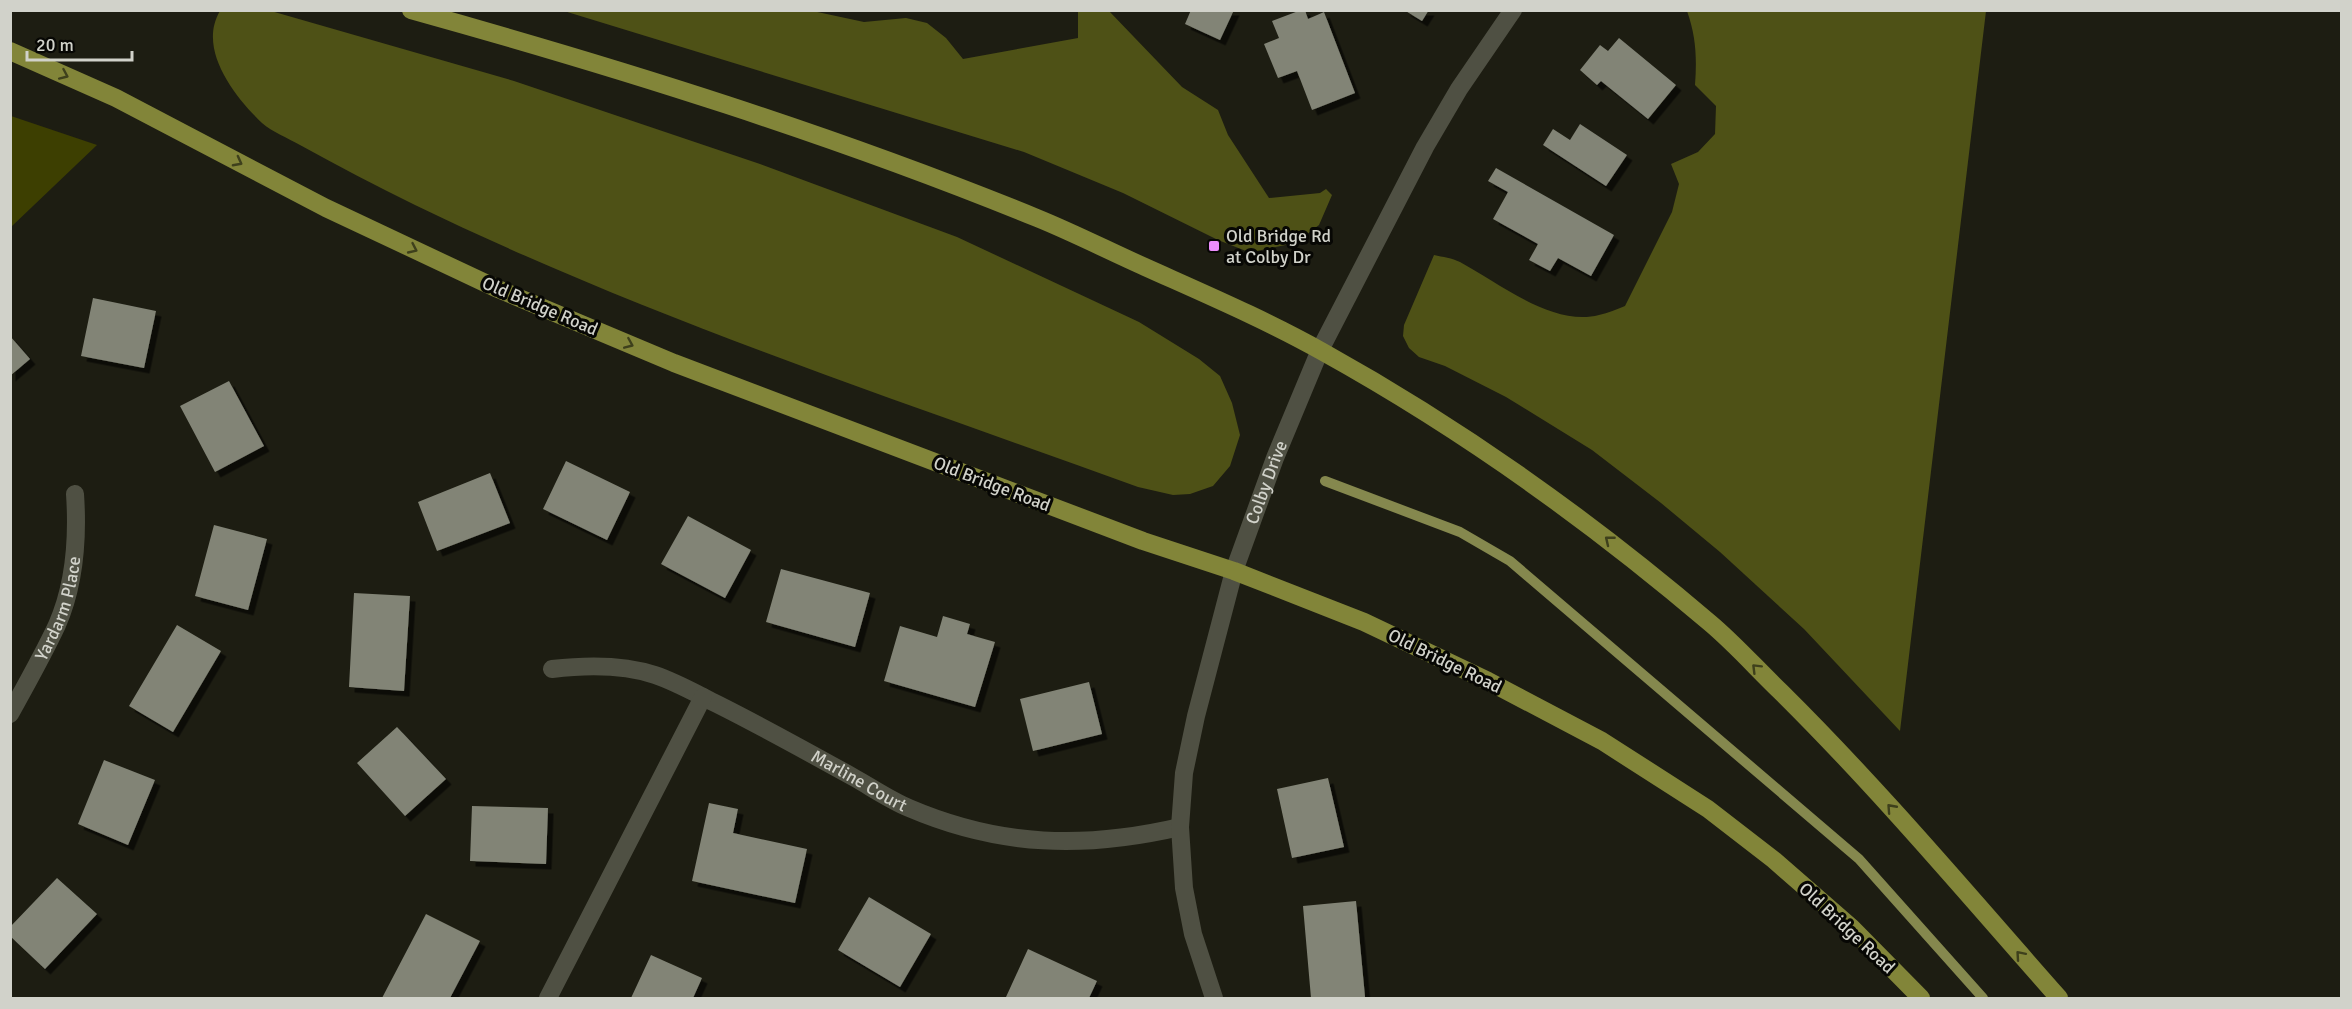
<svg xmlns="http://www.w3.org/2000/svg" width="2352" height="1009" viewBox="0 0 2352 1009" font-family="Signika,sans-serif">
  <defs>
    <filter id="shadow"><feDropShadow dx="5.5" dy="5.5" stdDeviation="0" flood-color="#0009"/></filter>
  </defs>
  <rect width="100%" height="100%" fill="#1d1d12"/>
  <!-- green -->
  <path fill="#3d3f01" d="M11,116l86,29 -86,82 -1,-111z"/>
  <!-- forest -->
  <path fill="#4e5116" d="M808,10l56,12 42,-4 21,5 19,15 17,21 115,-21v-27h31l73,76 36,23 10,25 41,63 51,-5 6,-4 6,6 -13,30 -13,10 -16,9 -33,7h-11l-28,-11 -95,-47 -99,-41 -460,-141z
    M220,11h51l243,70 246,83 197,73 182,85 60,37 21,17 12,27 8,32 -10,31 -17,20 -23,8 -17,1 -35,-8c-243,-88 -490,-169 -723,-282 -39,-19 -77,-39 -115,-60 -12,-7 -28,-13 -38,-22 -27,-26 -65,-74 -42,-112z
    M1687,11h299l-86,720 -96,-102 -84,-77 -59,-49 -69,-53 -86,-53 -61,-31 -26,-9 -10,-9 -6,-12 1,-11 30,-70c9,2 18,3 26,7 39,21 93,65 139,53 9,-2 18,-6 26,-9l47,-94 7,-28 -8,-20 27,-12 17,-18 1,-28 -21,-21c2,-27 1,-49 -8,-74z"/>
  <g fill="none" stroke-linecap="round" stroke-linejoin="round">
    <!-- stream -->
    <path stroke="#85884e" stroke-width="10" d="M1325,481l135,51 50,29 349,298 124,139"/>
  </g>
  <!-- building -->
  <path fill="#828476" filter="url(#shadow)" d="M1191,10h43l-14,30 -35,-16z
    M1301,10h4l3,9 16,-7 31,81 -43,17 -15,-39 -19,7 -14,-34 15,-6 -7,-17z
    M1404,10h25l-7,11z
    M1619,38l57,47 -28,34 -47,-38 -4,4 -17,-15 20,-25 8,6z
    M1580,124l47,31 -21,31 -63,-41 10,-16 17,11z
    M1496,168l118,67 -23,41 -33,-18 -8,13 -21,-11 9,-16 -45,-25 15,-27 -20,-11z
    M93,298l63,13 -12,57 -63,-12z
    M10,336l20,23 -20,17z
    M229,381l35,65 -49,26 -35,-66z
    M566,461l64,31 -23,48 -64,-31z
    M490,473l20,50 -73,28 -19,-49z
    M688,516l63,34 -26,48 -64,-34z
    M214,525l53,14 -19,71 -53,-14z
    M781,569l89,24 -15,54 -89,-25z
    M354,593l56,3 -6,95 -55,-4z
    M943,616l27,8 -3,10 28,8 -20,65 -91,-26 16,-55 37,11z
    M177,625l44,26 -48,81 -44,-26z
    M1089,682l13,52 -69,17 -13,-52z
    M397,727l49,52 -41,37 -48,-53z
    M104,760l51,20 -27,65 -50,-21z
    M1328,778l16,69 -52,11 -15,-69z
    M709,803l29,6 -5,24 74,16 -12,54 -103,-22z
    M472,806l76,2 -2,56 -76,-3z
    M57,878l40,36 -52,55 -35,-33v-9z
    M869,897l62,37 -31,53 -62,-37z
    M1356,901l9,96 -54,1 -8,-92z
    M426,914l54,27 -30,57h-68z
    M1028,949l69,32 -8,17 -83,-1z
    M651,955l51,23 -9,20h-62z"/>
  <g fill="none" stroke-linecap="round" stroke-linejoin="round">
    <!-- minor -->
    <g stroke="#4f5043" stroke-width="18">
      <path id="s1" d="M552,669c34,-4 70,-5 103,6 21,7 42,19 62,29 46,23 91,48 136,73 18,10 37,23 56,31 91,39 176,41 271,19"/>
      <path id="s2" d="M10,714c16,-29 33,-59 47,-89 18,-41 21,-87 18,-131"/>
      <path d="M548,998l155,-301"/>
      <path id="s3" d="M1214,998l-21,-64 -9,-46 -4,-61 4,-54 12,-57 38,-145 41,-113 45,-108 105,-203 34,-58 54,-79"/>
    </g>
    <!-- major -->
    <path stroke="#828539" stroke-width="18" d="M411,10c212,59 423,125 626,208 37,15 72,33 108,49 60,27 121,53 178,85 139,77 266,168 387,271 25,21 47,46 71,69 98,97 187,203 278,306
      M10,51l106,47 210,110 172,81 176,74 469,178 91,30 130,51 124,59 114,60 106,68 66,51 78,68 69,70"/>
  </g>
  <!-- one-way arrows -->
  <defs><path id="oneway-chevron" d="M-2-3.5L2.5 0L-2 3.5" fill="none" stroke-width="1.6" stroke-linecap="round" stroke-linejoin="round" transform="scale(1.5)"/></defs>
  <g stroke="#3e401c">
    <use href="#oneway-chevron" transform="translate(64 75) rotate(24)"/>
    <use href="#oneway-chevron" transform="translate(238 162) rotate(28)"/>
    <use href="#oneway-chevron" transform="translate(413 249) rotate(25)"/>
    <use href="#oneway-chevron" transform="translate(629 344) rotate(23)"/>
    <use href="#oneway-chevron" transform="translate(1609 540) rotate(-141)"/>
    <use href="#oneway-chevron" transform="translate(1756 668) rotate(-135)"/>
    <use href="#oneway-chevron" transform="translate(1891 808) rotate(-132)"/>
    <use href="#oneway-chevron" transform="translate(2020 955) rotate(-131)"/>
  </g>
  <!-- markers -->
  <rect fill="#eb8dfb" stroke="#070704" stroke-width="2" x="1208" y="240" width="12" height="12" rx="3"/>
  <g text-anchor="middle" dominant-baseline="central" stroke-width="6" stroke-linejoin="round" paint-order="stroke">
    <!-- poi labels -->
    <g font-size="18" fill="#d1d2ca" stroke="#070704" text-anchor="start">
      <text x="1226" y="236">Old Bridge Rd<tspan x="1226" dy="21">at Colby Dr</tspan></text>
    </g>
    <!-- street labels -->
    <g font-size="18" fill="#d1d2ca" stroke="#070704">
      <text transform="translate(540 306) rotate(23)">Old Bridge Road</text>
      <text stroke="none"><textPath href="#s3" startOffset="532">Colby Drive</textPath></text>
      <text transform="translate(992 484) rotate(21)">Old Bridge Road</text>
      <text stroke="none"><textPath href="#s2" startOffset="117">Yardarm Place</textPath></text>
      <text transform="translate(1445 661) rotate(26)">Old Bridge Road</text>
      <text stroke="none"><textPath href="#s1" startOffset="334">Marline Court</textPath></text>
      <text transform="translate(1847 928) rotate(43)">Old Bridge Road</text>
    </g>
  </g>
  <!-- border -->
  <rect width="2352" height="1009" fill="none" stroke="#d1d2ca" stroke-width="24"/>
  <!-- scale -->
  <path d="M27 51v9h105v-9" fill="none" stroke="#d1d2ca" stroke-width="3"/>
  <text x="36" y="51" font-size="18" fill="#d1d2ca" stroke="#070704" stroke-width="4.5" paint-order="stroke">20 m</text>
</svg>
